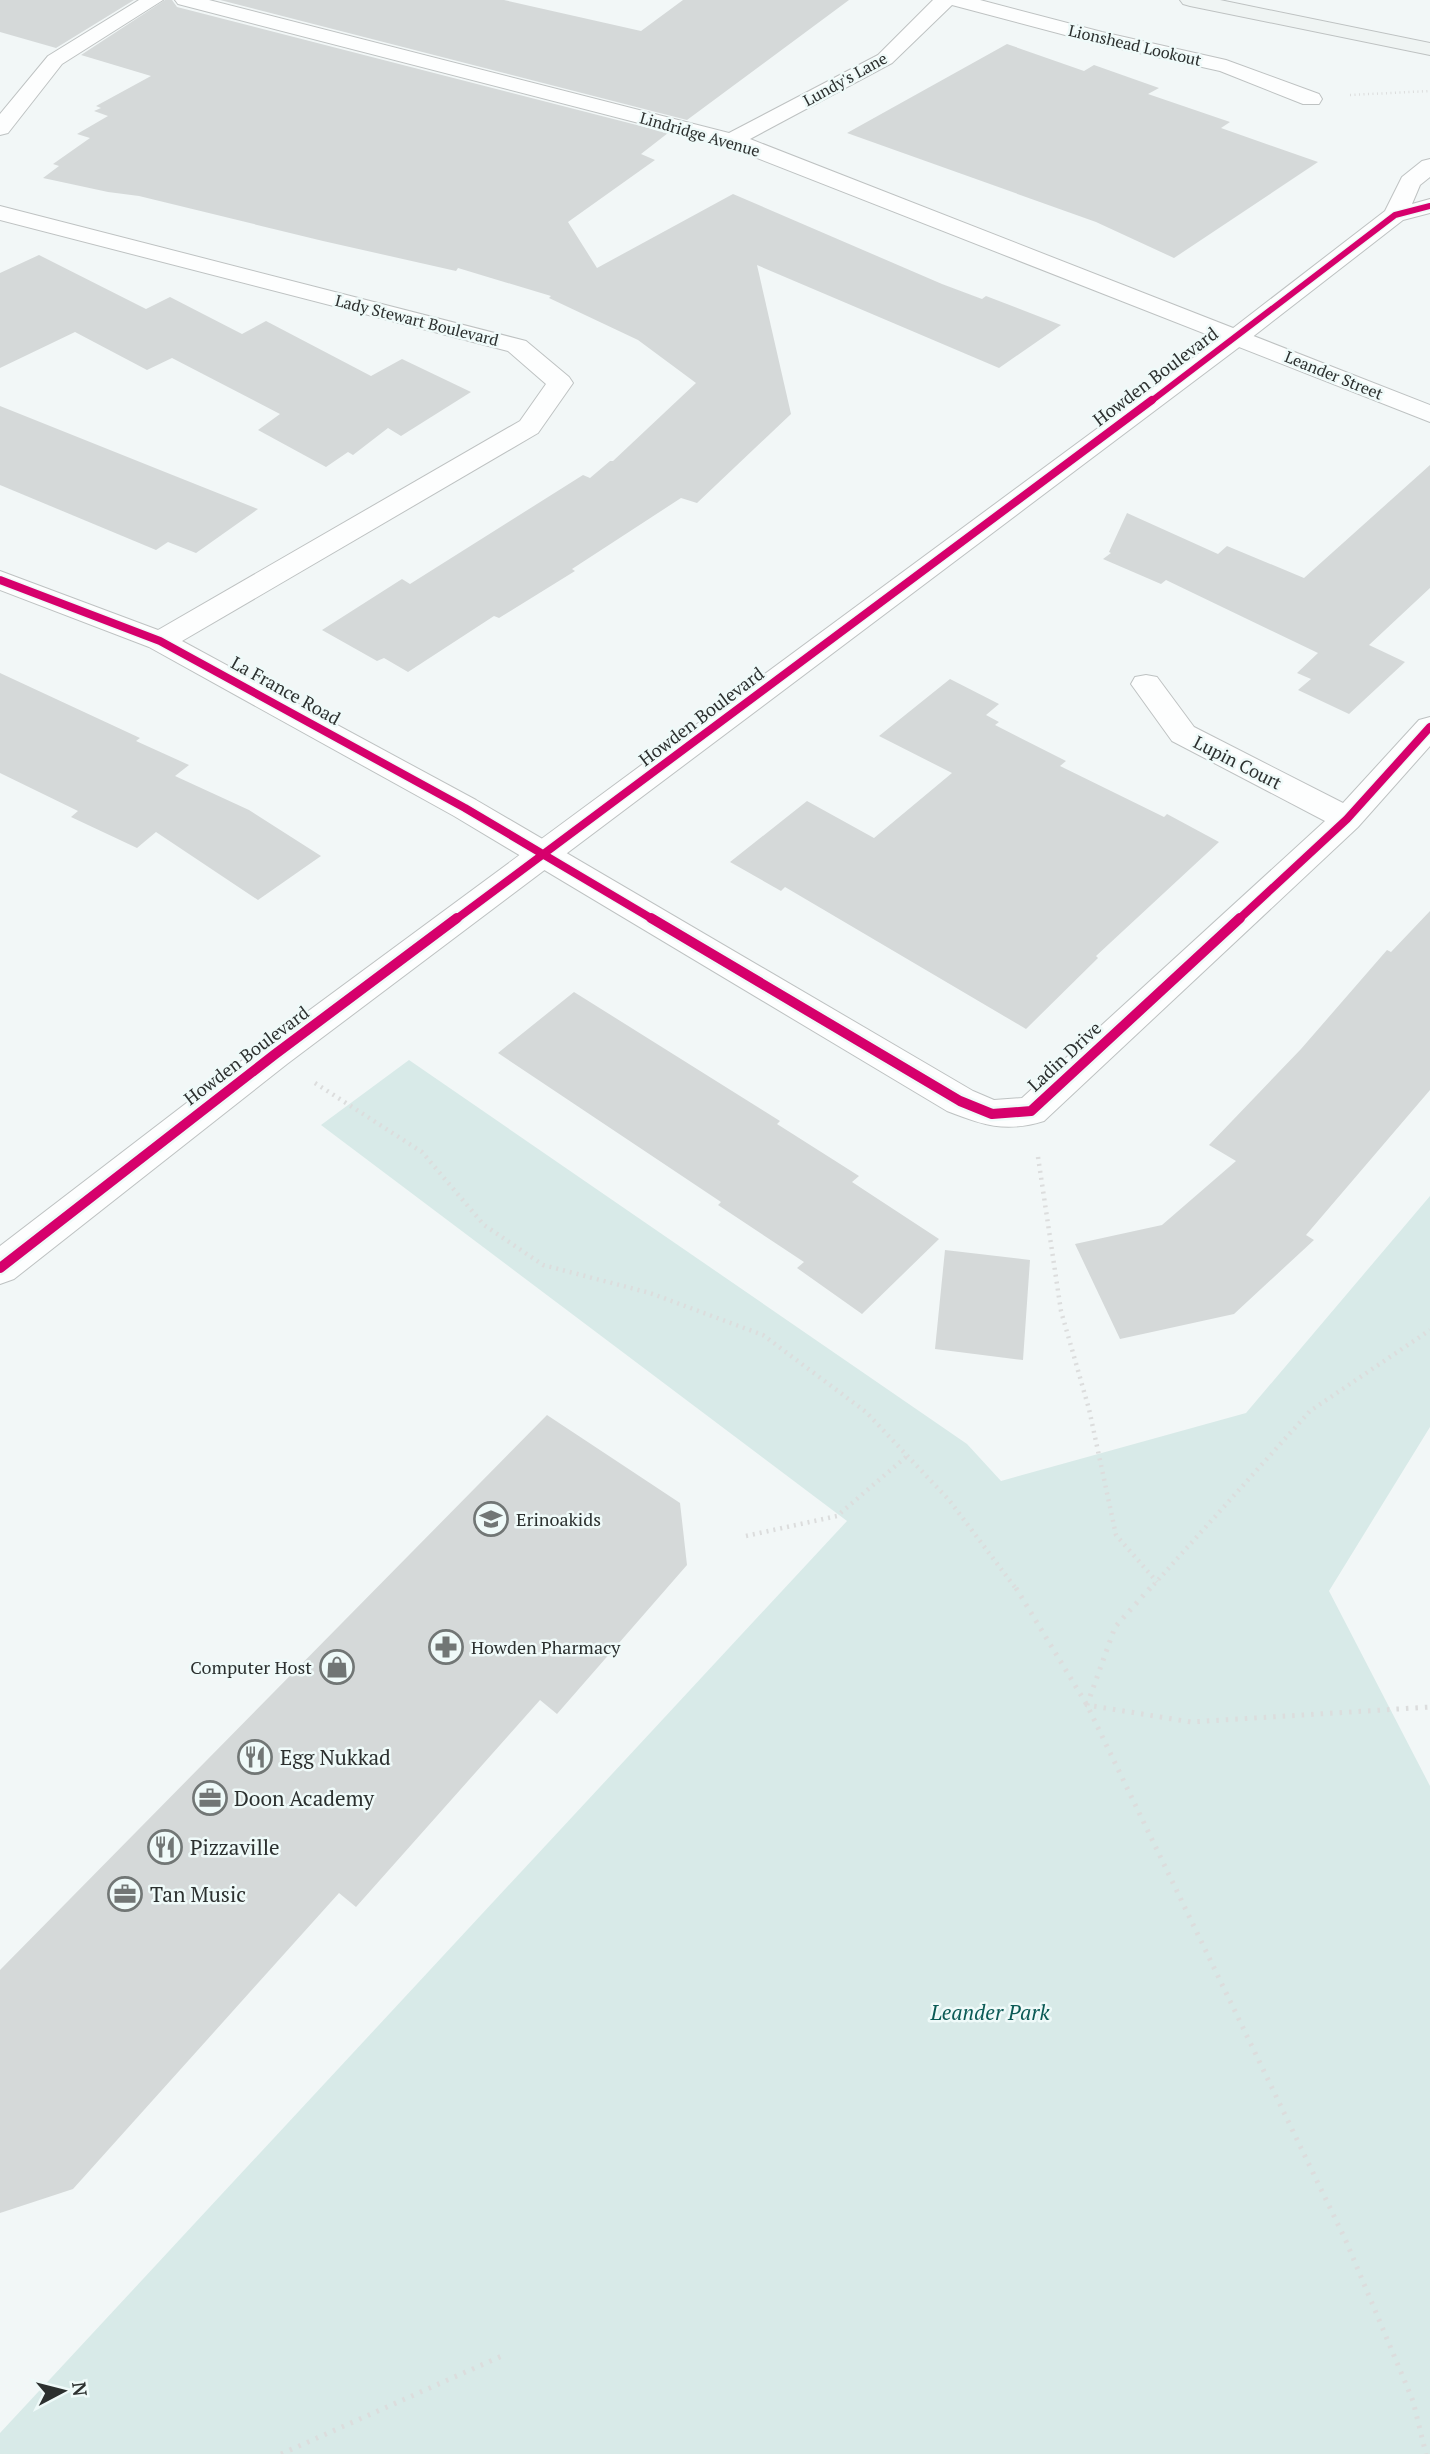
<svg xmlns="http://www.w3.org/2000/svg" width="1430" height="2454" viewBox="0 0 1430 2454" font-family="'PT Serif',serif">
  <rect width="100%" height="100%" fill="#f2f7f7"/>
  <!-- green -->
  <path fill="#d8eae8" d="M409,1060l558,384 34,37 245,-68 184,-217v231l-101,164 101,195v668h-1430v-21l847,-912 -526,-396z"/>
  <!-- building -->
  <path fill="#d5d9d9" d="M0,0h134l-78,48 -56,-16z
    M165,0h7l5,7 491,126 -27,21 14,6 -87,62 29,46 136,-74 209,90 40,15 4,-3 75,29 -62,43 -242,-103 34,149 -94,89 -16,-5 -109,71 3,2 -76,47 -5,-2 -86,56 -24,-14 -7,3 -55,-31 80,-51 8,5 173,-109 7,3 20,-17h3l83,-78 -58,-43 -89,-42 2,-2 -93,-28 -2,3 -133,-30 -184,-45 -31,-4 -65,-14 16,-12 -6,-2 37,-26 -13,-4 31,-18 -14,-5 7,-3 -5,-2 55,-30 -70,-21z
    M220,0h284l137,31 42,-31h166l-162,120z
    M1007,44l77,27 10,-6 65,23 -11,6 82,28 -9,6 97,34 -144,96 -78,-36 -249,-89z
    M39,255l107,54 24,-12 72,37 24,-13 105,55 31,-17 69,33 -70,44 -13,-8 -35,27 -5,-3 -22,15 -68,-37 22,-16 -108,-56 -25,12 -72,-38 -75,36v-95z
    M0,406l170,68 88,35 -62,44 -28,-11 -12,8 -156,-65z
    M1430,465v123l-61,57 36,17 -56,52 -51,-24 13,-11 -14,-6 21,-20 -152,-73 -5,4 -58,-25 8,-6 -2,-1 18,-39 91,41 9,-8 77,32z
    M0,673l140,65 -4,3 53,24 -14,11 74,34 72,46 -63,44 -102,-68 -19,16 -66,-31 7,-6 -78,-38z
    M950,679l49,25 -13,11 13,7 -4,3 71,36 -6,5 104,51 3,-3 52,28 -123,114 2,2 -72,71 -241,-142 -4,4 -51,-29 77,-61 67,37 78,-65 -73,-37z
    M1430,911v179l-124,145 8,5 -80,74 -114,25 -45,-95 87,-19 74,-64 -27,-16 92,-96 86,-99 4,2z
    M574,992l206,129 -3,3 82,52 -7,6 87,57 -77,75 -65,-46 7,-6 -86,-57 3,-3 -223,-149z
    M945,1250l85,10 -7,100 -88,-11z
    M547,1415l133,88 7,62 -130,149 -17,-14 -184,207 -17,-14 -266,296 -73,24v-243z"/>
  <g fill="none" stroke-linecap="round" stroke-linejoin="round">
    <!-- minor casing -->
    <g stroke="#bec2c2" stroke-width="2">
      <path id="minor" d="M139,0h24l-101,64 -54,69 -8,2v-21l48,-58z
        M175,0h34l520,133 149,-78 55,-55h47l122,32 124,28 93,34 3,5 -3,5h-16l-83,-33 -121,-27 -147,-39 -60,58 -142,76 680,266v17l-706,-277 -546,-141z
        M0,206l526,135 43,36 4,6 -35,50 -356,208 294,159 497,291 21,9 28,-2 303,-277 -153,-80 -41,-57 4,-7 11,-2 11,2 37,50 149,76 76,-83 11,-3v29l-72,81 -314,294c-39,12 -61,4 -97,-10l-493,-295 -305,-169 -149,-57v-19l158,59 362,-209 26,-37 -38,-33 -508,-131z"/>
    </g>
    <!-- tertiary casing -->
    <g stroke="#bec2c2" stroke-width="2">
      <path id="tertiary" d="M1430,159v18l-10,8 -8,19 18,-5v14l-27,7 -157,122 -959,722 -273,215 -14,5v-38l261,-200 967,-714 157,-121 17,-34 20,-16z"/>
    </g>
    <!-- secondary casing -->
    <g stroke="#bec2c2" stroke-width="2">
      <path id="secondary" d="M1180,0h40l210,43v12l-240,-49 -7,-2z"/>
    </g>
    <!-- path-far2 -->
    <path stroke="#dcdddd" stroke-width="2.5" stroke-dasharray="1 3.5" stroke-linecap="butt" d="M1350,95l80,-4"/>
    <!-- path-far1 -->
    <path stroke="#dcdddd" stroke-width="4.5" stroke-dasharray="2 5" stroke-linecap="butt" d="M315,1083l107,69 62,73 59,40 107,28 113,42 103,77 83,88 68,90
      M1038,1157l23,154 28,98 27,126 41,47
      M746,1536l91,-20 70,-60
      M1149,1590l161,-179 120,-81"/>
    <!-- path -->
    <path stroke="#dcdddd" stroke-width="5" stroke-dasharray="2.5 7" stroke-linecap="butt" d="M1016,1588l71,117 259,536 67,160 13,53
      M1150,1588l-35,39 -28,78 104,17 239,-15
      M281,2454l223,-99"/>
    <!-- minor -->
    <use href="#minor" fill="#fdfefe" fill-rule="evenodd"/>
    <!-- tertiary -->
    <use href="#tertiary" fill="#fdfefe" fill-rule="evenodd"/>
    <!-- secondary -->
    <use href="#secondary" fill="#eff4f3" fill-rule="evenodd"/>
    <!-- cycleway-far2 casing -->
    <g stroke="#effaf9" stroke-width="9">
      <path id="cycleway-far2" d="M1150,402l245,-187 35,-9"/>
    </g>
    <!-- cycleway-far1 casing -->
    <g stroke="#effaf9" stroke-width="11">
      <path id="cycleway-far1" d="M0,580l160,61 305,167 189,112
        M455,920l697,-520
        M1238,920l109,-101 83,-92"/>
    </g>
    <!-- cycleway casing -->
    <g stroke="#effaf9" stroke-width="15">
      <path id="cycleway" d="M651,918l309,183 32,13 39,-3 209,-193
        M0,1268l274,-213 183,-137"/>
    </g>
    <!-- cycleway-far2 -->
    <use href="#cycleway-far2" stroke="#d6006c" stroke-width="6"/>
    <!-- cycleway-far1 -->
    <use href="#cycleway-far1" stroke="#d6006c" stroke-width="8"/>
    <!-- cycleway -->
    <use href="#cycleway" stroke="#d6006c" stroke-width="10"/>
  </g>
  <!-- icons -->
  <defs>
    <g id="school-ring" transform="scale(1.75)"><circle r="9.5" fill="#effaf9" stroke="#717675" stroke-width="1.5"/><path d="M0-5L7-2L0 1L-7-2ZM-4 1L0 2.5L4 1V4Q0 6-4 4Z" fill="#717675"/></g>
    <g id="pharmacy-ring" transform="scale(1.75)"><circle r="9.5" fill="#effaf9" stroke="#717675" stroke-width="1.5"/><path d="M-2-6h4v4h4v4h-4v4h-4v-4h-4v-4h4Z" fill="#717675"/></g>
    <g id="shop-ring" transform="scale(1.75)"><circle r="9.5" fill="#effaf9" stroke="#717675" stroke-width="1.5"/><path d="M-5-2.5h2.3a2.7 3.5 0 0 1 5.4 0H5L5.5 6h-11ZM-1.5-2.5h3a1.5 2.3 0 0 0-3 0Z" fill="#717675"/></g>
    <g id="restaurant-ring" transform="scale(1.75)"><circle r="9.5" fill="#effaf9" stroke="#717675" stroke-width="1.5"/><path d="M-5-6h1v4h1v-4h1v4h1v-4h1v5L-1.5 .5V6h-2V.5L-5-1ZM5-6V6H3V1.5H1.5Q1.5-4 5-6Z" fill="#717675"/></g>
    <g id="office-ring" transform="scale(1.75)"><circle r="9.5" fill="#effaf9" stroke="#717675" stroke-width="1.5"/><path d="M-6-3h4V-5.5h4V-3h4V5H-6ZM-1-4.5V-3h2v-1.5ZM-6 0V1H6V0Z" fill="#717675"/></g>
  </defs>
  <g fill-rule="evenodd">
    <use href="#school-ring" x="491" y="1519"/>
    <use href="#pharmacy-ring" x="446" y="1647"/>
    <use href="#shop-ring" x="337" y="1667"/>
    <use href="#restaurant-ring" x="255" y="1757"/>
    <use href="#office-ring" x="210" y="1798"/>
    <use href="#restaurant-ring" x="165" y="1847"/>
    <use href="#office-ring" x="125" y="1894"/>
  </g>
  <g text-anchor="middle" dominant-baseline="central" stroke-width="5" stroke-linejoin="round" paint-order="stroke">
    <!-- far-street labels -->
    <g font-size="16" fill="#2c302f" stroke="#effaf9">
      <text transform="translate(1135 45) rotate(13)">Lionshead Lookout</text>
      <text transform="translate(845 79) rotate(-29)">Lundy's Lane</text>
      <text transform="translate(700 134) rotate(16)">Lindridge Avenue</text>
      <text transform="translate(417 320) rotate(14)">Lady Stewart Boulevard</text>
      <text transform="translate(1334 375) rotate(22)">Leander Street</text>
    </g>
    <!-- street labels -->
    <g font-size="18" fill="#2c302f" stroke="#effaf9">
      <text transform="translate(1155 376) rotate(-37)">Howden Boulevard</text>
      <text transform="translate(286 690) rotate(29)">La France Road</text>
      <text transform="translate(701 716) rotate(-37)">Howden Boulevard</text>
      <text transform="translate(1238 762) rotate(27)">Lupin Court</text>
      <text transform="translate(246 1055) rotate(-37)">Howden Boulevard</text>
      <text transform="translate(1064 1056) rotate(-43)">Ladin Drive</text>
    </g>
    <!-- poi labels -->
    <g font-size="18" fill="#2c302f" stroke="#effaf9" text-anchor="start">
      <text x="516" y="1519">Erinoakids</text>
      <text x="471" y="1647">Howden Pharmacy</text>
      <text x="312" y="1667" text-anchor="end">Computer Host</text>
    </g>
    <!-- near-poi labels -->
    <g font-size="21" fill="#2c302f" stroke="#effaf9" text-anchor="start">
      <text x="280" y="1757">Egg Nukkad</text>
      <text x="234" y="1798">Doon Academy</text>
      <text x="190" y="1847">Pizzaville</text>
      <text x="150" y="1894">Tan Music</text>
    </g>
    <!-- near-park labels -->
    <g font-size="21" font-style="italic" fill="#0b5a55" stroke="#effaf9">
      <text x="990" y="2012">Leander Park</text>
    </g>
  </g>
  <!-- north arrow -->
  <g transform="translate(63 2391) rotate(83)" stroke="#effaf9" stroke-width="5" paint-order="stroke">
  <path d="M0-5L12 26L0 18L-12 26Z" fill="#2c302f"/>
  <text y="-10" font-size="19" font-weight="bold" text-anchor="middle" fill="#2c302f">N</text>
  </g>
</svg>
